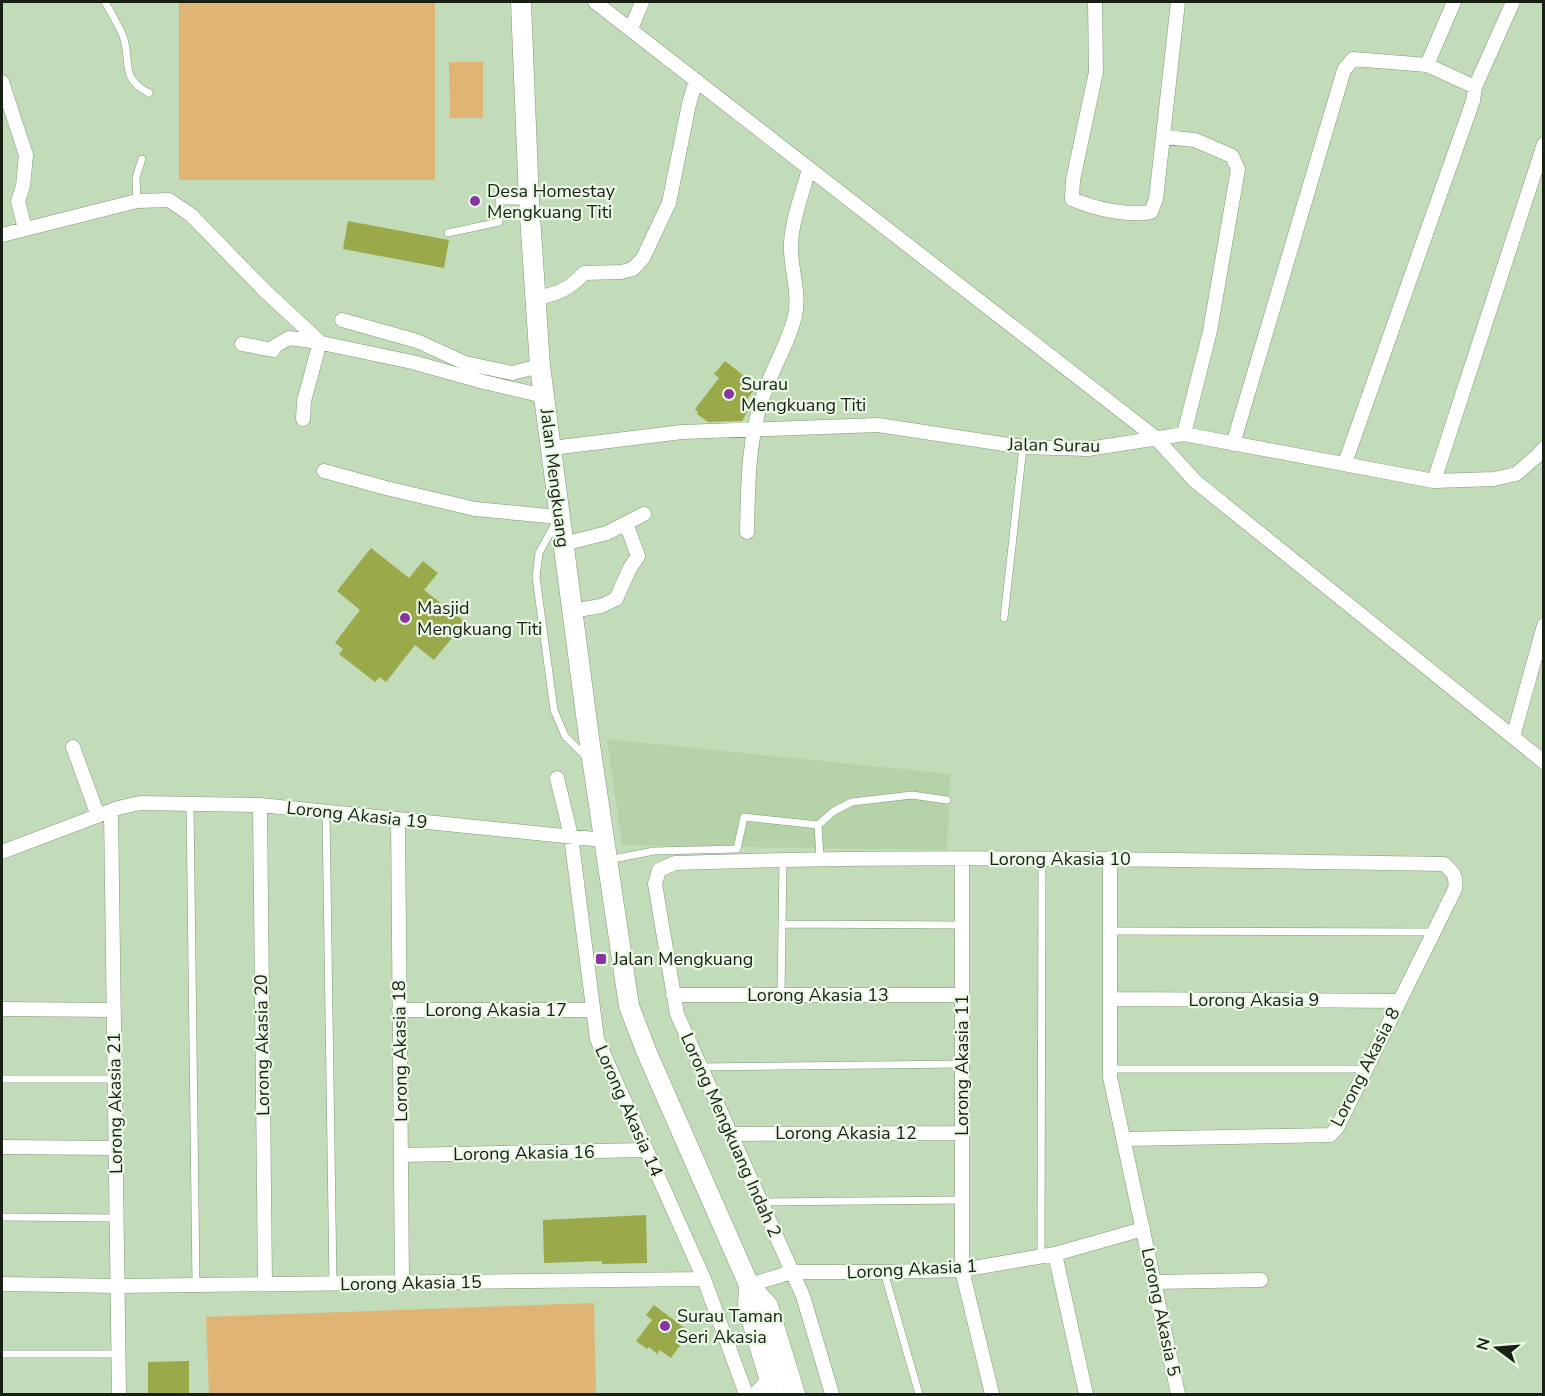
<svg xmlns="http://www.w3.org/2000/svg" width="1545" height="1396" viewBox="0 0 1545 1396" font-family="'Nunito Sans',sans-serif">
  <rect width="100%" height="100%" fill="#c2dbb8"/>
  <!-- built -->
  <path fill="#b5d2a9" d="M607,739l344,35 -4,76 -325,-5z"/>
  <!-- green -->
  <path fill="#dfb474" d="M435,2v178h-256v-177z
    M449,62h34v56h-33z
    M594,1303l2,91h-387l-3,-77z"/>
  <!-- building -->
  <path fill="#9aa949" d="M348,221l101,19 -5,28 -101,-19z
    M725,361l32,25 -12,16 5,5 -8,14 -34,1 -11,-8 1,-2 -3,-3 24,-31 -5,-4z
    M371,548l38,30 14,-17 15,12 -14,17 41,32 -31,38 -19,-15 -29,37 -6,-5 -5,5 -36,-28 4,-5 -8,-6 25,-33 -23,-19z
    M646,1215l1,48 -45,1v-3l-58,2 -1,-43z
    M654,1305l36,27 -19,26 -11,-8 -3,4 -8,-7 -2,2 -11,-8 16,-21 -6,-5z
    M189,1361v34h-41v-33z"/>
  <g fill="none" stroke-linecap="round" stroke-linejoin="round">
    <!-- lane casing -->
    <g stroke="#819978" stroke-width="8">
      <path id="lane" d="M105,2c6,11 13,22 18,34 9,25 -4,42 26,57
        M137,201l-1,-24 6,-18
        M448,233l51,-11v-21h27
        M555,524l-16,29 -3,24 18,133 11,26 21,21
        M1004,618l19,-171
        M190,804l6,481
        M326,812l7,472
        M818,825l2,33
        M608,860l46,-9 83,-2 7,-32 74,8 16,-14 18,-9 60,-7 35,5
        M782,924l180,1
        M1110,931l323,1
        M781,995l2,-135
        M700,1067l262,-3
        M1110,1069h255
        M2,1079h113
        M760,1202l202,-2
        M2,1217l115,1
        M1041,1256l1,-398
        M884,1272l35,122
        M2,1354h117"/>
    </g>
    <!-- street casing -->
    <g stroke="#819978" stroke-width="15">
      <path id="street" d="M595,2l561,436 39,43 349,281
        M1095,2l1,70 -23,108 -1,19c23,10 55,17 79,13l5,-13 22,-197
        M631,29l11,-27
        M2,82l24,73 -3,31 -5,15 7,28
        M1475,87l38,-85
        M1164,137l31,3 37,16 6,13 -28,162 -26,103
        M2,235l135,-34 32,-1 22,15 73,75 56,52 -16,59 -1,18
        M534,299c23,-6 34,-8 50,-26l37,-1 12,-3 10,-11 26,-55 20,-99 7,-24
        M342,320l75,21 48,22 47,10 28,-7
        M242,344l31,6 2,-4 14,-8 23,3 100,21 72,20 60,14
        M1233,444l111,-374 9,-11 74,6
        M552,448l130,-16 196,-7 145,22 65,2 96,-15 250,47 60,-2 22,-5 21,-18 7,-8
        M1345,463l128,-362 2,-14 -48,-22 27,-63
        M324,471l62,17 89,21 84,8
        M1434,481l110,-337
        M747,532c1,-49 1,-98 19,-144 9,-24 23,-47 29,-72 5,-23 -4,-45 -4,-68 -1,-22 12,-57 18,-79
        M563,544l44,-11 37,-19
        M572,611l29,-5 15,-7 14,-31 8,-12 -12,-33
        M1513,737l31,-112
        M73,747l25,69
        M557,778l14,58 26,203 107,240 42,115
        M260,805l5,479
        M111,811l8,583
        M398,819l4,464
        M2,852l116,-44 22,-5 120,2 344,35
        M1110,858v219l68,317
        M962,859v411l30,124
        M673,995h289
        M1110,999l289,2
        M2,1009l112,1
        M399,1010h193
        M730,1134l232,-1
        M2,1147l114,1
        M402,1155l244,-5
        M1055,1254l31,140
        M1155,1282l106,-2
        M2,1284l116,2 586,-7
        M749,1285l43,-13h92l78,-2 93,-16 88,-25
        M755,1394l14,-15
        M832,1394l-29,-98 -126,-282 -22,-130 4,-14 16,-7c256,-9 513,-3 769,1 9,8 13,12 11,25l-118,239 -7,7 -206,4"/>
    </g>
    <!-- secondary casing -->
    <g stroke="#819978" stroke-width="21">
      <path id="secondary" d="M521,2l8,199 11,165 50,379 39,261 18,47 102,232 19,21 27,88
        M749,1285l-1,23 26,86"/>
    </g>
    <!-- lane -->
    <use href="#lane" stroke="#fff" stroke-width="7"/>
    <!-- street -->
    <use href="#street" stroke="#fff" stroke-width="14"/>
    <!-- secondary -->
    <use href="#secondary" stroke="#fff" stroke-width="20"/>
  </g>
  <!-- markers -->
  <g fill="#8834a2" stroke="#ebf8e6" stroke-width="2">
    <circle cx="475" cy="201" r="6"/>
    <circle cx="729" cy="394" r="6"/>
    <circle cx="405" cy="618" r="6"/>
    <rect x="595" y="953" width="12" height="12" rx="3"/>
    <circle cx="665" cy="1326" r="6"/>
  </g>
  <g text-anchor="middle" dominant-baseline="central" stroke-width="4.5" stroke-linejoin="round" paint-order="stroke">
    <!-- poi labels -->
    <g font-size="18" fill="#172013" stroke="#ebf8e6" text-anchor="start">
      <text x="487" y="191">Desa Homestay<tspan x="487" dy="21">Mengkuang Titi</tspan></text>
      <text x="741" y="384">Surau<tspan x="741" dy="21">Mengkuang Titi</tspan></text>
      <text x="417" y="608">Masjid<tspan x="417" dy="21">Mengkuang Titi</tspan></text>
      <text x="613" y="959">Jalan Mengkuang</text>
      <text x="677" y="1316">Surau Taman<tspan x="677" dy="21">Seri Akasia</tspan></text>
    </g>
    <!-- street labels -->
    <g font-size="18" fill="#172013" stroke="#ebf8e6">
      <text transform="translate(1054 445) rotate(1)">Jalan Surau</text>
      <text transform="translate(555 478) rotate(83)">Jalan Mengkuang</text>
      <text transform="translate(357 815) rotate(6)">Lorong Akasia 19</text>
      <text x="1060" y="859">Lorong Akasia 10</text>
      <text x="818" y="995">Lorong Akasia 13</text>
      <text x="1254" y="1000">Lorong Akasia 9</text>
      <text x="496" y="1010">Lorong Akasia 17</text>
      <text transform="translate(262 1045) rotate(-91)">Lorong Akasia 20</text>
      <text transform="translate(400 1051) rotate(-91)">Lorong Akasia 18</text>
      <text transform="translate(962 1065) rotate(-90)">Lorong Akasia 11</text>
      <text transform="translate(1365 1067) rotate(-63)">Lorong Akasia 8</text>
      <text transform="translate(115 1103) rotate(-91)">Lorong Akasia 21</text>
      <text transform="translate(629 1111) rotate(66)">Lorong Akasia 14</text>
      <text x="846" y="1133">Lorong Akasia 12</text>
      <text transform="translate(731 1135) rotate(66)">Lorong Mengkuang Indah 2</text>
      <text transform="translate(524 1153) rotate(-1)">Lorong Akasia 16</text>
      <text transform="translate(912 1269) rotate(-3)">Lorong Akasia 1</text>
      <text transform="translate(411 1283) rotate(-1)">Lorong Akasia 15</text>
      <text transform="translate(1161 1312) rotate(78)">Lorong Akasia 5</text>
    </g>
  </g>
  <!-- border -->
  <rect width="1545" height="1396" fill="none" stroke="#172013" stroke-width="6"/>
  <!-- north arrow -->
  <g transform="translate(1497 1348) rotate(286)" stroke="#ebf8e6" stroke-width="4.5" paint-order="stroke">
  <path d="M0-4.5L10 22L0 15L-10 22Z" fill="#172013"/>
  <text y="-9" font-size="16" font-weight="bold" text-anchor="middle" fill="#172013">N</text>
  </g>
</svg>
